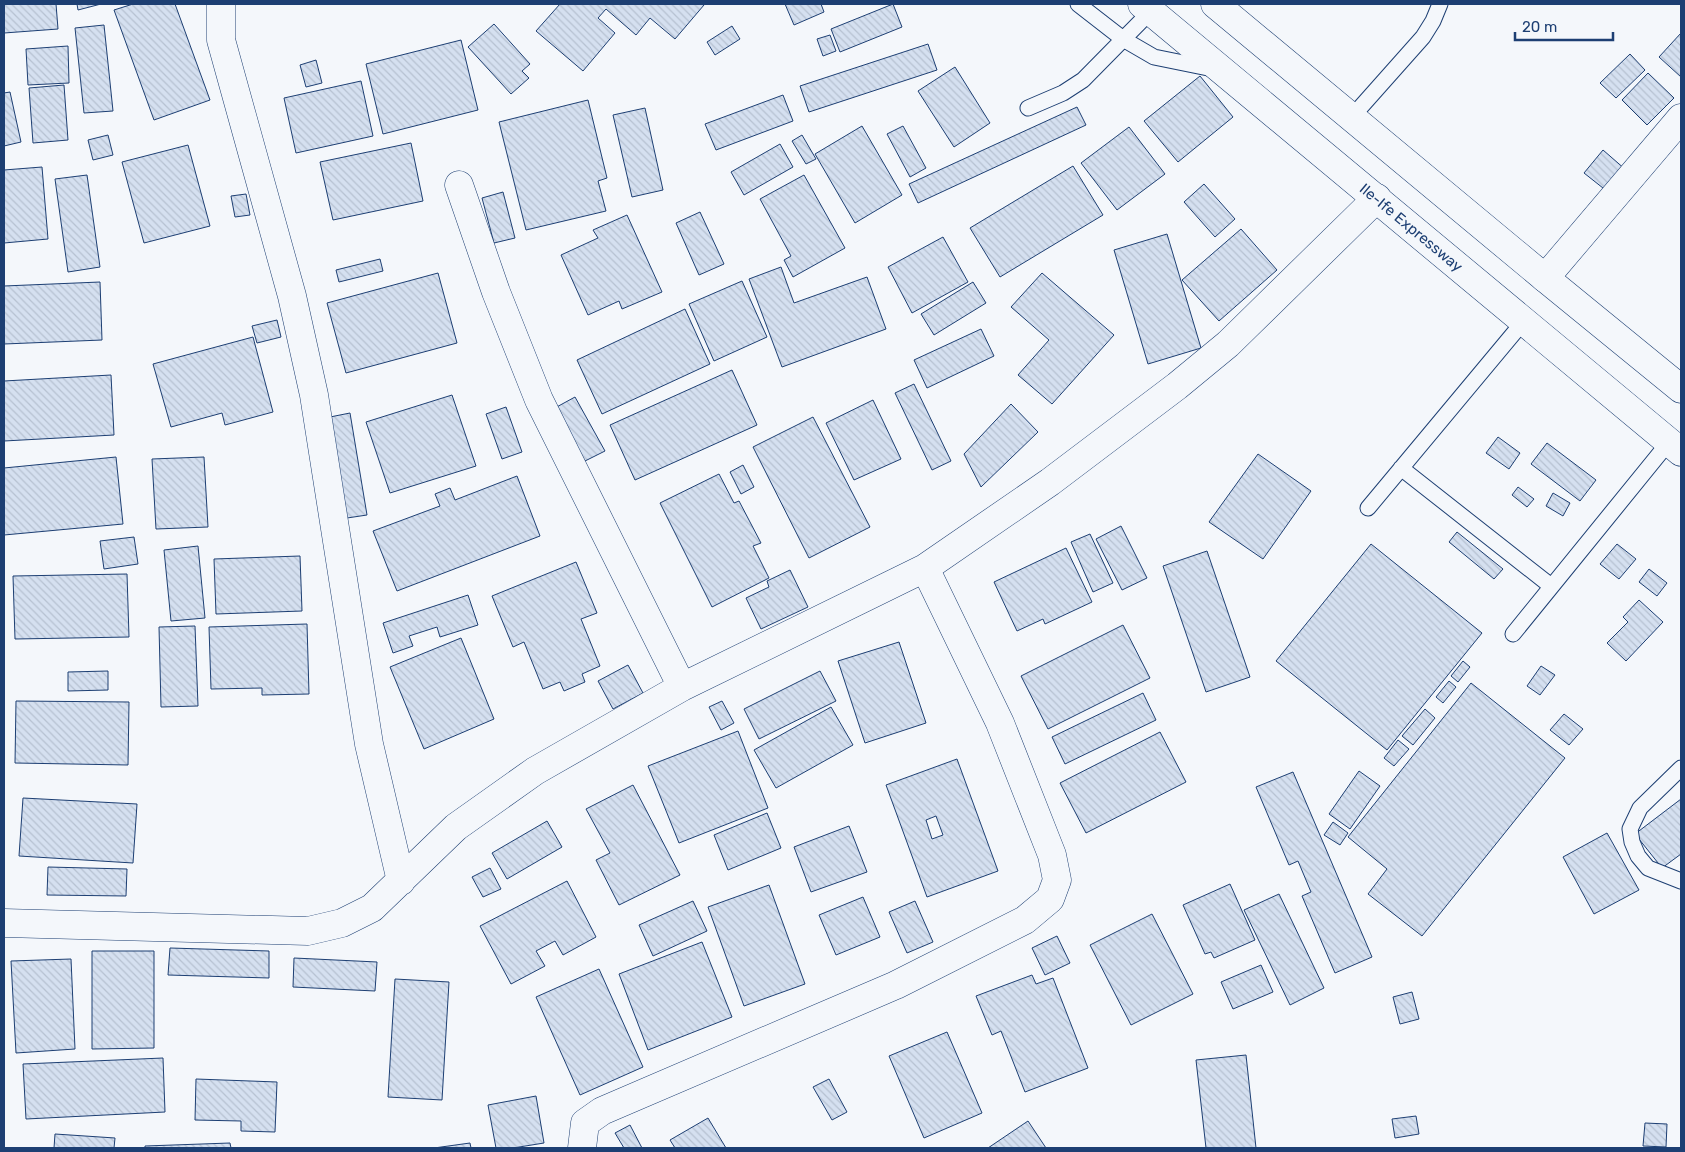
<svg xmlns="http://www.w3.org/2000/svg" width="1685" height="1152" viewBox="0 0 1685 1152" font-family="Rubik,sans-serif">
  <defs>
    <pattern id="building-back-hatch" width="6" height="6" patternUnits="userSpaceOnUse" patternTransform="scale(1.25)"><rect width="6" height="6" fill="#d5e0f0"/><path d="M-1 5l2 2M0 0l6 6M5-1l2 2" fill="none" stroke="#b6c1d1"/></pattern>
  </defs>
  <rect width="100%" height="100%" fill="#f4f7fb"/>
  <!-- building -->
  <path fill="url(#building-back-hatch)" stroke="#1d3f73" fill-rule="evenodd" d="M4,4h52l2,25 -54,4z
    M77,4h24l-23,6z
    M133,4h42l35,96 -56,20 -40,-110z
    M560,4h142l2,1 -29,34 -25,-21 -14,17 -30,-26 -8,9 17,15 -32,38 -47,-40z
    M785,4h36l3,8 -30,13z
    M893,4l9,23 -62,25 -9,-23z
    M494,24l36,40 -8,7 7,7 -18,16 -43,-47z
    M104,25l9,86 -29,2 -9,-85z
    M732,26l8,13 -25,16 -8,-13z
    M1681,33v44l-22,-20z
    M830,35l6,16 -13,5 -6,-17z
    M461,40l17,70 -95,24 -17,-70z
    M928,44l9,26 -128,42 -9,-26z
    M68,46l1,37 -41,2 -2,-36z
    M1630,54l15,16 -29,28 -16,-15z
    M316,60l6,23 -16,4 -6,-22z
    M955,67l35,56 -36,24 -36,-56z
    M1648,73l26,25 -27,27 -25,-25z
    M1200,76l33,41 -55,45 -34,-41z
    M361,81l12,55 -77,17 -12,-55z
    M64,85l4,55 -35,3 -4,-55z
    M10,92l11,50 -17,4v-53z
    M783,95l10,26 -77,29 -11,-26z
    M588,100l19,78 -9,3 8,30 -80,19 -27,-108z
    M1077,107l9,18 -168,78 -9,-19z
    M645,108l18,82 -31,7 -19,-82z
    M862,126l40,69 -47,28 -40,-69z
    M903,126l23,42 -16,9 -23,-43z
    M1129,127l36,47 -48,36 -36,-47z
    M108,135l5,20 -20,5 -5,-20z
    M802,135l14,24 -10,5 -14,-23z
    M411,143l12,58 -90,19 -13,-58z
    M780,144l13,23 -49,28 -13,-23z
    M188,145l22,81 -66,17 -22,-81z
    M1603,150l23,20 -18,22 -24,-19z
    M1073,166l30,49 -103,62 -30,-49z
    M42,167l6,72 -44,4v-73z
    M87,175l13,92 -32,5 -13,-93z
    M804,175l41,73 -52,29 -9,-17 7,-4 -31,-57z
    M1204,184l31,35 -20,18 -31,-35z
    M503,192l12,46 -21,5 -12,-45z
    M246,194l4,21 -15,2 -4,-21z
    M700,212l24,52 -25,11 -23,-52z
    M627,215l35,77 -40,17 -3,-8 -31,14 -27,-60 37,-17 -5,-8z
    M1241,229l36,41 -58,51 -37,-41z
    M1167,234l34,114 -53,16 -34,-114z
    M943,237l25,45 -56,31 -24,-46z
    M380,259l3,12 -44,11 -3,-12z
    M781,267l13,36 73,-26 19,52 -104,38 -33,-88z
    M438,273l19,70 -111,30 -19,-70z
    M1042,273l72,62 -62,69 -34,-29 31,-35 -38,-33z
    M742,281l25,56 -53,24 -25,-57z
    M100,282l2,58 -98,4v-58z
    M973,282l13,21 -52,32 -13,-21z
    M685,309l25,55 -108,50 -25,-54z
    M277,320l4,17 -24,6 -5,-17z
    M981,329l13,27 -67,32 -13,-28z
    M253,337l20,75 -48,13 -3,-12 -51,14 -18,-63z
    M732,370l25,55 -122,55 -25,-55z
    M111,375l3,60 -110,6v-60z
    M914,384l37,77 -19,9 -37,-77z
    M452,395l24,71 -86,27 -24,-71z
    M575,397l30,54 -22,11 -30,-53z
    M873,400l28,59 -47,21 -28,-57z
    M1011,404l27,28 -57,55 -17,-33z
    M506,407l16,45 -20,7 -16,-45z
    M350,413l17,102 -20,3 -17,-101z
    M813,417l57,110 -61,31 -56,-111z
    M1498,437l22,16 -11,16 -23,-16z
    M1547,443l49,37 -16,21 -49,-37z
    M1258,454l53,37 -48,68 -54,-37z
    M116,457l7,67 -119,11v-67z
    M204,457l4,70 -52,2 -4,-70z
    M743,465l11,22 -13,7 -11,-22z
    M719,474l15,29 5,-2 22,42 -8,3 16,32 -57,29 -52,-104z
    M517,476l23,60 -143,55 -24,-60 67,-25 -5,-12 15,-6 5,12z
    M1518,487l16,12 -7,8 -15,-12z
    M1553,493l17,10 -7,13 -17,-10z
    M1121,526l26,52 -25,12 -26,-51z
    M1457,532l46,37 -9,10 -45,-37z
    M1090,534l23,49 -20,9 -22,-50z
    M134,537l4,27 -34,5 -4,-28z
    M1371,544l111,89 -95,117 -111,-89z
    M1617,544l19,15 -17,20 -19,-15z
    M198,546l7,72 -34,3 -7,-71z
    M1066,548l26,54 -47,22 -2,-5 -26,12 -23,-49z
    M1207,551l43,126 -44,15 -43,-126z
    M300,556l2,55 -86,3 -2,-55z
    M576,562l21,51 -16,6 19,47 -18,8 3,8 -21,9 -4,-9 -17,7 -19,-47 -11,5 -21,-51z
    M1649,569l18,14 -10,13 -18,-14z
    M790,570l18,37 -47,22 -15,-31 23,-11 -2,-6z
    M127,574l2,63 -114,2 -2,-63z
    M468,595l10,30 -38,12 -3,-10 -28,9 4,10 -20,7 -10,-30z
    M1639,600l24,22 -37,39 -19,-18 21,-21 -5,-5z
    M307,624l2,70 -47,1v-7l-51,1 -2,-62z
    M1123,625l27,53 -102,51 -27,-53z
    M195,626l3,80 -37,1 -2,-80z
    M461,638l33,81 -70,30 -34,-82z
    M899,642l27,81 -61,20 -27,-82z
    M1463,661l7,6 -12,15 -7,-6z
    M628,665l15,28 -30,16 -15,-28z
    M1541,666l14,9 -15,20 -13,-9z
    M108,671v19l-40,1v-19z
    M820,671l16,30 -77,38 -15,-30z
    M1449,681l7,6 -13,16 -7,-6z
    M1471,683l94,75 -143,178 -54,-42 19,-25 -39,-32z
    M1143,693l13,27 -91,44 -13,-27z
    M16,701l113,1 -1,63 -113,-2z
    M722,701l12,22 -13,7 -12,-23z
    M831,707l22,38 -77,43 -22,-38z
    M1425,709l10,9 -22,27 -11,-9z
    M1564,714l19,15 -14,16 -19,-15z
    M738,731l30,77 -89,35 -31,-77z
    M1160,732l26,50 -100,51 -26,-50z
    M1398,740l11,9 -15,17 -10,-8z
    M957,759l41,112 -71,26 -41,-112zM936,816l7,19 -11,4 -6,-19z
    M1359,771l21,15 -30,43 -21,-15z
    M1293,772l79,185 -37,16 -33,-77 9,-4 -13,-31 -9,4 -33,-78z
    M633,785l47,90 -61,30 -23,-45 14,-7 -24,-44z
    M23,798l114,6 -4,59 -114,-7z
    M1681,799v55l-19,14 -27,-34z
    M767,813l14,35 -53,22 -14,-35z
    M547,821l15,26 -55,32 -15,-26z
    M1333,822l15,11 -8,12 -16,-10z
    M849,826l18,46 -56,20 -17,-45z
    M1607,833l32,57 -45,24 -31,-57z
    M48,867l79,2 -1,27 -79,-1z
    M490,868l11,21 -18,8 -11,-20z
    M567,881l29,56 -33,18 -8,-14 -19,10 9,15 -34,18 -31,-58z
    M1230,884l25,56 -41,18 -3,-6 -6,2 -22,-49z
    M769,885l36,99 -61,22 -36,-99z
    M1279,894l45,94 -34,17 -46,-95z
    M863,897l17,40 -44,18 -17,-40z
    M693,901l14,30 -54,25 -14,-31z
    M915,901l18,41 -26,11 -18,-41z
    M1152,914l41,80 -62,31 -41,-80z
    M1057,936l13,27 -25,12 -13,-27z
    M702,942l30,75 -84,33 -29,-76z
    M170,948l99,3v27l-101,-3z
    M92,951h62v97l-62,1z
    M294,958l83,4 -2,29 -82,-4z
    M71,959l4,90 -59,4 -5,-92z
    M1261,965l12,27 -40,17 -12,-27z
    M599,969l44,98 -63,28 -44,-98z
    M1032,975l4,9 17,-6 35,90 -63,24 -24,-61 -9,4 -16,-39z
    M395,979l54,3 -7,118 -54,-3z
    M1412,992l7,27 -19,5 -7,-27z
    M947,1032l35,81 -58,25 -35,-82z
    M1246,1055l10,93h-50l-10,-88z
    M163,1058l2,54 -139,7 -3,-55z
    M196,1079l81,3 -2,50 -34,-1v-10l-46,-1z
    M829,1079l18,33 -15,8 -19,-33z
    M536,1096l8,47 -31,5h-17l-8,-43z
    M1416,1116l3,18 -24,4 -3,-19z
    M708,1118l18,30h-51l-5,-8z
    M1028,1121l18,27h-58z
    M1645,1123l22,1 -1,23 -23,-1z
    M630,1125l12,23h-18l-9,-15z
    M55,1134l60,4 -1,10h-60z
    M230,1143l1,5h-86v-2z
    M470,1143l1,5h-39h2z"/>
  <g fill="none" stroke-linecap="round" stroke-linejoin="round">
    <!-- service casing -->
    <g stroke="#1d3f73" stroke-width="17">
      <path id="service" d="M1078,4l45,35 31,18 59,12
        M1028,108l35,-15 20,-13 68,-69
        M1351,118l72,-81 10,-16 7,-17
        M1401,468l150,118
        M1368,508l156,-187
        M1513,634l156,-192
        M1681,768l-41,40 -10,21 2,13 6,14 10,12 33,13"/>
    </g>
    <!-- minor casing -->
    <g stroke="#1d3f73" stroke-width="29">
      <path id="minor" d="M221,4v36l71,256 22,99 55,349 32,137
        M459,185l37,107 43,108 143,287
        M1545,278l136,-160
        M4,923l304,8 34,-8 30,-15 84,-81 79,-56 147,-84 243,-119 125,-86 127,-96 51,-42 149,-146
        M582,1148l3,-25 17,-12 294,-126 129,-65 25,-21 7,-19 -5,-25 -52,-132 -75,-155"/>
    </g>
    <!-- trunk casing -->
    <g stroke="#1d3f73" stroke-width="29">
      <g id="trunk">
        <path id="s1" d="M1142,4l539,448"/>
        <path d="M1215,4l330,274 136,111"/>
      </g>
    </g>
    <!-- service -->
    <use href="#service" stroke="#f4f7fb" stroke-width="15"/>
    <!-- minor -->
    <use href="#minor" stroke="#f4f7fb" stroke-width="28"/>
    <!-- trunk -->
    <use href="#trunk" stroke="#f4f7fb" stroke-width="28"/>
  </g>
  <g text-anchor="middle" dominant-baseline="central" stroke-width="4" stroke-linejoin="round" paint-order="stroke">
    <!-- street labels -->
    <g font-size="15" fill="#1d3f73" stroke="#f4f7fb">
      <text stroke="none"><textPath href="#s1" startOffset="350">Ile-Ife Expressway</textPath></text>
    </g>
  </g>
  <!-- border -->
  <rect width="1685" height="1152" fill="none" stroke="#1d3f73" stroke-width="10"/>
  <!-- scale -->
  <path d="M1515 32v8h98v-8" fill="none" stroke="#1d3f73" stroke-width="2.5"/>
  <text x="1522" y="32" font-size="15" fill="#1d3f73" stroke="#f4f7fb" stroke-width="4" paint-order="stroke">20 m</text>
</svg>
